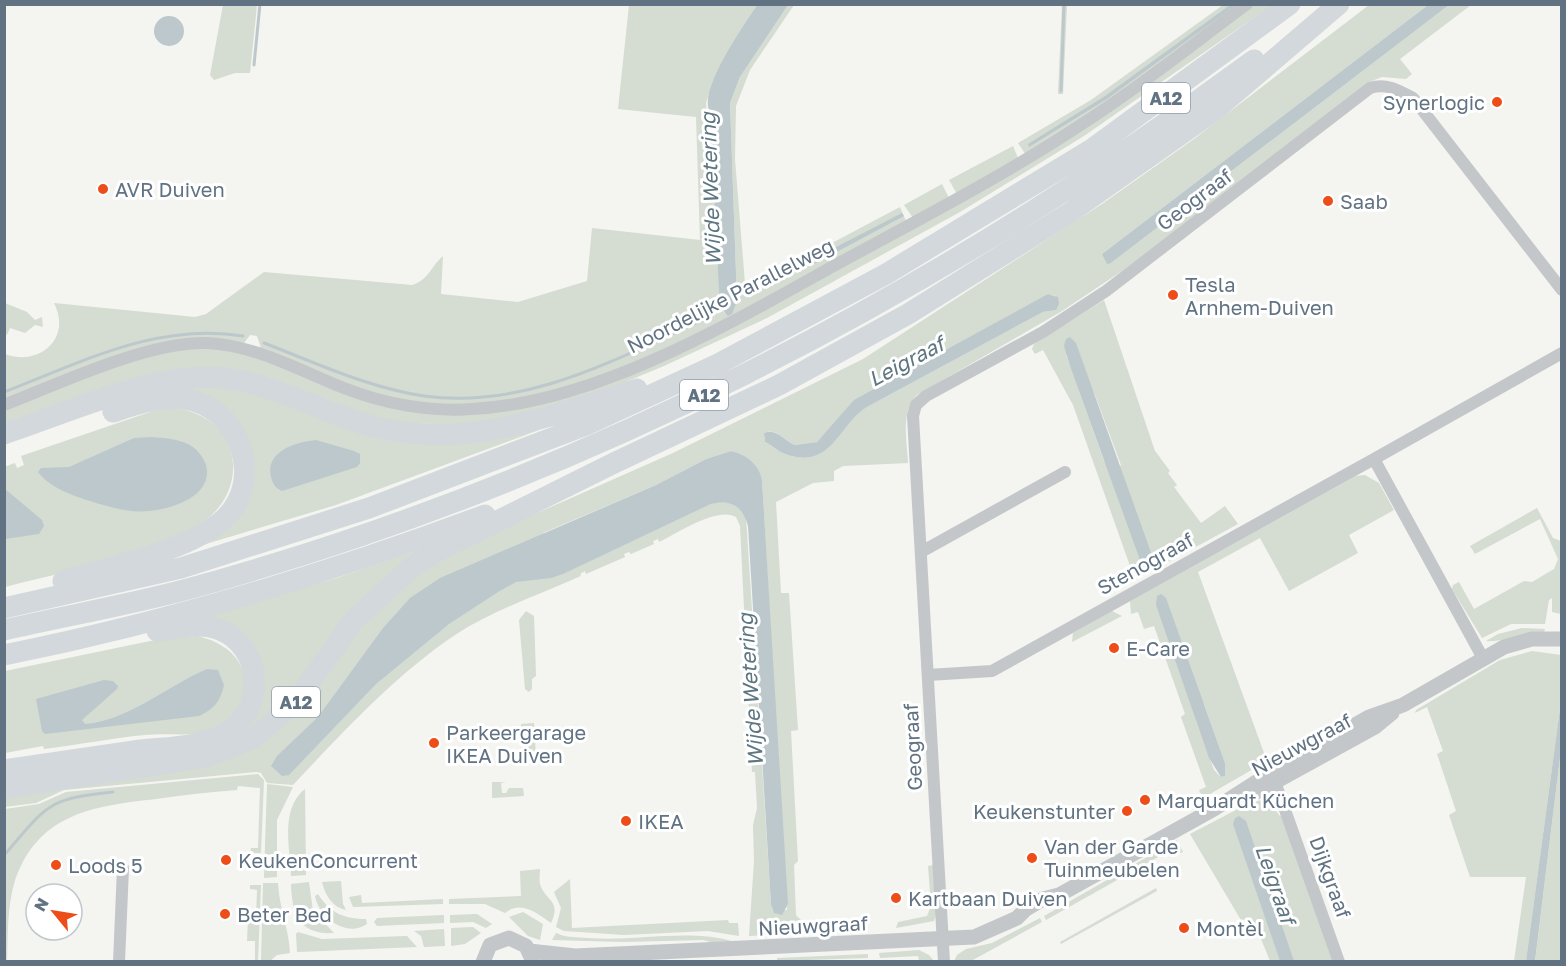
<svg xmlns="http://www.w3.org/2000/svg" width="1566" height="966" viewBox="0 0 1566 966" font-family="'Golos Text',sans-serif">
  <rect width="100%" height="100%" fill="#f4f4f0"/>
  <!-- green -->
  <path fill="#d5dcd1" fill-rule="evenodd" d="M223,5h34l-7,68h-15l-21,7 -4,-5z
    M629,5h129l-45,76 -7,22 16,208 5,3 4,-2 6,-11 -7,-198 10,-26 48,-72h6l-44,65 -14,36 -1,53 10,125 4,3 151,-80 6,14 -148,85 -119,56 -92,34 -101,11 -67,-10 -118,-49 -4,-12 -7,-1 -6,8 -52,-2 -187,61v-48c35,13 67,-16 49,-51l141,14 11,-3 58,-42 148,13c17,-5 19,-19 31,-29l-2,38 77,8 69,-21 5,-53 108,12 -4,-123 -78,-8z
    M1062,5h5l-4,89h-5z
    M1223,5h18l-88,67 -127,83 -8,-12 73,-43z
    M1251,5h21l-188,131 -124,76 -193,106 -103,48 -58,24 -129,36 -90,-4 -143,-47 -239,49v-16l103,-40 75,-22 51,4 107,40 131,22 160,-42 405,-215z
    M1369,5h59l-326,249 9,9 338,-258h22l-71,54 12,15 -6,5 -24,-2 -10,4 -247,188 -63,42 -145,84c-17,19 -10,45 -9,68l-65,3 -9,5v10l-21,2 -37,19 5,91h8l9,137 -7,1 7,130 -4,4 2,50 5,5 1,13 -53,3 5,-75 -1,-36 4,-17 -2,-36h-3l-12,-246 -4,-9c-19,-11 -58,16 -77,25l-1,-3 -5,2 1,3 -23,10 -2,-2 -5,2 1,3 -39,17 -1,-3 -5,3 1,2c-42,19 -88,34 -126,59 -61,41 -112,97 -162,150l-26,-2 -6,-10 -4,-1 -193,18 -28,13 -31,4v-8l5,-3 226,-41 120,-126 61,-56 68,-37 188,-83 190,-94 239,-155 92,-65zM1048,294l8,2v14l-13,2 -176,95c-29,18 -35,64 -82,47 -8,-3 -13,-9 -20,-12l-1,-9c13,-6 19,7 31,12l22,-3 17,-18zM731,451c15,3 29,14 31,29l25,430 -14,1 -2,-6 -25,-388c-10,-14 -19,-17 -35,-13l-145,68 -23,-39 113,-48 50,-26z
    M1013,146l5,12 -61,36 -8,-14z
    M942,184l7,14 -36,20 -9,-13z
    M1104,300l51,151 15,20 -2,2 9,12 -3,2 27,36 24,-17 13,18 -103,56 -62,-175 -30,-55 -8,4 -3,-5 2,-5zM1066,354l29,41 26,70 -4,4 -13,-8z
    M5,303l22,9 8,8 7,-3 1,10 -8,-2 -10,8 -15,-5 -3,7 -2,-1z
    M222,383l111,36 206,11 -203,75 -167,50 61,-34 11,-94 -102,-34z
    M172,407c24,4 47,14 57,39 11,28 -1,59 -26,76 -51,34 -138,49 -198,65l-1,-120 11,-4 2,5 7,-3 -3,-9 135,-46z
    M1365,475l14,8 15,27 -45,25 9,18 -69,38 -29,-53 -62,34 69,189 -64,37 -4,-8 7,-3 -25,-70 4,-3 -31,-88 -10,3 -6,-17 -7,2 -1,-13 226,-125zM1204,704l21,59v13l-4,1 -7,-7 -18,-49z
    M1537,508l16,30 8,3v73l-9,-2v-14l-3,2 -4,24h-34l-29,14 -30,-49 1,-4 6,-3 15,27 50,-28 8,1 22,-13 4,-10 -18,-40 -65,35 -5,-8z
    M456,537l-22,11 -136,143 -42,40 -26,9 24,-81 -67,-38 150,-43z
    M526,611l8,5 2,60 -4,3v10l-3,3 -4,-3 -6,-69z
    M1112,611l10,5 -50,26 1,-9z
    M1522,628l23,1 -1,3c-20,0 -43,11 -58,9l12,-7z
    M197,636c33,7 57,31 44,65 -2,6 -4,13 -8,16 -29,25 -55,15 -88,18 -34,3 -67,10 -101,14l-1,-3 -38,7v-82l160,-33z
    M1532,651l29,4v46l-35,260h-12l12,-84h-56l-21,-62 7,-4 -19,-57 6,-3 -16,-44 -12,6 1,-3 84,-50z
    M534,723l2,33 -13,1 -2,-33z
    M1561,750v211l-26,1z
    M258,774l6,6 -3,73h-11l1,-5h7l2,-60 -22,-2 -1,4c-27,2 -54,5 -81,9 -64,7 -120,15 -142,85 -7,25 -6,52 -7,77h-2v-152l34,-5 27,-12z
    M492,782h14l-5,1 1,10h4l3,-5h14l1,8 -32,2z
    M267,784l26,3 -16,33v57l-13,1z
    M305,789l1,86 -15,1c-1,-28 -11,-67 14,-87z
    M1255,800l14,2 11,14 3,-1 50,146h-63l-11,-27 -11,-2 -58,-98z
    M1177,840l6,12 -3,1 -4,-6 -130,73 -2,-4z
    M933,865l3,49 -2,7 -38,7 2,-6 29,-6 4,-10 -3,-40z
    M540,869c0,4 -1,10 0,15 5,17 22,16 11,39 -15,-10 -29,-23 -46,-10l-20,-9h-36v-5l72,-3 -1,-25z
    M570,879l2,49 156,-8 1,3h9l1,13 -31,-5 -84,4 -60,-4 -8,-4 5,-19 -7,-16z
    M341,881l2,23 3,6c-14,-3 -21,-15 -24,-28z
    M309,882l4,29 21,22c-35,2 -42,-19 -43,-49z
    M263,883h15c1,24 11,46 12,70l-13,2 -7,6h-9z
    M250,885h11l-3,76h-3v-20h-8l1,-23h8l1,-28 -7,-1z
    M1156,888l1,3 -96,53 -1,-2z
    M318,894c12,19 26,25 48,25l1,5c-20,14 -48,-6 -52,-28z
    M361,895l1,8 81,-4v5l-90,3 -4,-10z
    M523,912l20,12 -3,16 -12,-4 -19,-19z
    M477,914l15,10 -6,4 -13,-6 -23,1v-8z
    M444,915v8l-67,3 -3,-4 3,-4z
    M1040,918l2,4 -71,39h-17l3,-6 9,-6 26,-6z
    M473,927l8,6 -16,11 -14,2v-18z
    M444,929l1,17 -21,1 -3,-11 -7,-5z
    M298,932l24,7 85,-3 10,11 -120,5 -1,-18z
    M556,933c10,5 21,4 32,5 48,4 102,-10 147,4l-17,2 -15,-4 -80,2 -71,-2z
    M919,950l10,5 5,6h-15l-1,-5 -38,2 -1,-5z
    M868,954v4l-91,3v-3z"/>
  <!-- water -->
  <path fill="#bdc8cd" d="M758,4l30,1 -48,72 -10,26 7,198 -5,13 -4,2 -8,-9 -11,-197c-9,-23 35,-85 49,-106z
    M1230,5h6l-129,94 -78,48 -1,-3 77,-48z
    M1428,5h21l-338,258 -4,1 -5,-10z
    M154 31a15 15 0 1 1 30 0a15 15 0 1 1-30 0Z
    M902,213l2,3 -90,48 -65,30 2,-3z
    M1048,294l10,3 1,7 -3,6 -13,2 -176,95c-29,18 -35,64 -82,47 -8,-3 -13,-9 -20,-12l-1,-9c13,-5 19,7 31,12l22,-3 37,-42z
    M1070,337l6,6 77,215 -2,8 -4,2 -7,-8 -70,-194 -6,-20 2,-7z
    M152,437c12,1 25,2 36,7 8,4 15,12 18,21 8,31 -34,44 -57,46 -20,2 -40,-4 -59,-10 -17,-5 -41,-14 -52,-29l3,-4 28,-1 65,-29z
    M316,440l38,11 6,3v9l-3,4 -75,24c-7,-3 -9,-7 -11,-14 -6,-26 25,-35 45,-37z
    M731,451c15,3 29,14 31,29l26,424 -6,11 -8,-2 -3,-8 -23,-379c-5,-20 -18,-27 -37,-22l-148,70 -12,4 -35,4 -18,10 -49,32 -73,60 -87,91 -7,1 -11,-10 6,-10 41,-39 65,-89 27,-30 30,-20 216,-93 50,-26z
    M5,489l37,31 2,6 -5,8 -34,5z
    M1161,594l5,4 59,165v13l-4,1 -12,-19 -53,-153 1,-9z
    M207,669l11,1 6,15c-4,17 -10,24 -25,31l-154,18 -3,-3 -6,-32 68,-19 9,1 5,5 -1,3 -35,31 3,4c45,-4 80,-37 122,-55z
    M1561,701v49l-26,211h-9z
    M1239,816l7,5 48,140h-14l-47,-137 2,-6z"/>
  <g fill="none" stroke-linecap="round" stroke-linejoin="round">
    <!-- stream -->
    <path stroke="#bdc8cd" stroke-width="3" d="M254,65l6,-61
      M1061,91l3,-87
      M264,343c52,20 105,45 160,53 104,14 195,-39 286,-79
      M4,392c79,-30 153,-70 239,-56
      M5,854c43,-49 41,-55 108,-62"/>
    <!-- minor -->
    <path stroke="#c3c7ca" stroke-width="12" d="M4,405c56,-22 145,-64 203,-62 48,2 94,28 137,45 40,16 86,24 128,21 121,-6 252,-82 356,-140 86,-47 176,-93 257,-147 56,-36 108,-78 162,-118
      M921,552l144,-80
      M1484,660l-110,-201 188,-106
      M928,675l64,-4 382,-212
      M1273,776l66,186
      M119,962l4,-94
      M944,962l-31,-546 3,-11 10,-9 117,-64 63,-41 264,-203c17,-5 28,2 43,10l149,192"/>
    <!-- tertiary -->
    <path stroke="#c3c7ca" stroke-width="15" d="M1255,793l120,-66 17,-14
      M529,951l46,5 399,-19 43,-19 9,-9 17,-10 16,-4 155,-86 58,-37 97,-55 34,-12 101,-58 28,-8h30
      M483,962l7,-17 19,-7 17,8 6,13"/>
    <!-- motorway -->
    <path stroke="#d2d8dc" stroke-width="21" d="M4,434c60,-20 140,-56 202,-57 57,0 111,34 165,49 93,25 178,-10 266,-37
      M63,581c44,-13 128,-31 161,-62 42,-39 15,-112 -39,-120 -23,-4 -51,6 -72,13
      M4,608l177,-40 188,-60 217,-83 132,-61 168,-90 206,-125 198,-145
      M4,630c61,-14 124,-25 184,-41 390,-107 741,-290 1066,-529
      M4,655c164,-33 326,-82 481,-140
      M4,770c46,-7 91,-13 137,-20 28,-3 64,-3 88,-19 37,-24 33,-84 -9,-101 -20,-8 -42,-2 -63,1
      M4,788l202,-31 48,-19 43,-38 57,-80 58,-53 29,-18 173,-86 165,-78 129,-71 160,-100 146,-103 125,-107"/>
  </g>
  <!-- markers -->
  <g fill="#ed4d18" stroke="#fff" stroke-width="2">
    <circle cx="1497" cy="102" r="6"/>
    <circle cx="103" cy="189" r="6"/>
    <circle cx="1328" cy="201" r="6"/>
    <circle cx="1173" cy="295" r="6"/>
    <circle cx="1114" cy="648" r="6"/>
    <circle cx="434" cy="743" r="6"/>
    <circle cx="1145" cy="800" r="6"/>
    <circle cx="1127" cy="811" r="6"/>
    <circle cx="626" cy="821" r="6"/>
    <circle cx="1032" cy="858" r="6"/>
    <circle cx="226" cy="860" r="6"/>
    <circle cx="56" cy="865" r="6"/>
    <circle cx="896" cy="898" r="6"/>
    <circle cx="225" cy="914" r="6"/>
    <circle cx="1184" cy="928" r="6"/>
  </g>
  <g text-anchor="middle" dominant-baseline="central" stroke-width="6" stroke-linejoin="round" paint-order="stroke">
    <!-- shield labels -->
    <g fill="#fff" stroke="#909da8" stroke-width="1.5">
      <rect x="1142" y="83" width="48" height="30" rx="4.5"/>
      <rect x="680" y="380" width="48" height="30" rx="4.5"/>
      <rect x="272" y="687" width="48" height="30" rx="4.5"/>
    </g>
    <g font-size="18" font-weight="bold" fill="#617383">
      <text x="1166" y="98">A12</text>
      <text x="704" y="395">A12</text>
      <text x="296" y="702">A12</text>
    </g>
    <!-- poi labels -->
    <g font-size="20" fill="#617383" stroke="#fff" text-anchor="start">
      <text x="1485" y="102" text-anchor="end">Synerlogic</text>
      <text x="115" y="189">AVR Duiven</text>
      <text x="1340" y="201">Saab</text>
      <text x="1185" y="284">Tesla<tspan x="1185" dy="23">Arnhem-Duiven</tspan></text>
      <text x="1126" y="648">E-Care</text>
      <text x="446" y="732">Parkeergarage<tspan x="446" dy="23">IKEA Duiven</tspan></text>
      <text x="1157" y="800">Marquardt Küchen</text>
      <text x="1115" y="811" text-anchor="end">Keukenstunter</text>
      <text x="638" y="821">IKEA</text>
      <text x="1044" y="846">Van der Garde<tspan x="1044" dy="23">Tuinmeubelen</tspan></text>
      <text x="238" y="860">KeukenConcurrent</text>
      <text x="68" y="865">Loods 5</text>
      <text x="908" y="898">Kartbaan Duiven</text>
      <text x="237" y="914">Beter Bed</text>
      <text x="1196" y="928">Montèl</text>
    </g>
    <!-- street labels -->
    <g font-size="20" fill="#617383" stroke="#fff">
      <text transform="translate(1194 199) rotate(-37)">Geograaf</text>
      <text transform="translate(730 295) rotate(-27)">Noordelijke Parallelweg</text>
      <text transform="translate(1145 563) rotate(-29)">Stenograaf</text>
      <text transform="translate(1301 744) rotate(-28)">Nieuwgraaf</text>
      <text transform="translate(912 747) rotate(-93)">Geograaf</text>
      <text transform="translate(1331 877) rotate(70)">Dijkgraaf</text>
      <text transform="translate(813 925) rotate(-3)">Nieuwgraaf</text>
    </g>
    <!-- water labels -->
    <g font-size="21" font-style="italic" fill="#5d7680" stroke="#fff">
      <text transform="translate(710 189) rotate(-92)">Wijde Wetering</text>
      <text transform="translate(906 361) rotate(-28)">Leigraaf</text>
      <text transform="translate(750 690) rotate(-94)">Wijde Wetering</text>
      <text transform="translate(1276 884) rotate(71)">Leigraaf</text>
    </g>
  </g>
  <!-- border -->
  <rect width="1566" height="966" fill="none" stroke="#617383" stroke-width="12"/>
  <!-- north arrow -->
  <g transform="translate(54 912) rotate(300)"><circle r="28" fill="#ffffff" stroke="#c0c7cd" stroke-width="1.5"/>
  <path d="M0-4.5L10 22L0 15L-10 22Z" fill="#ed4d18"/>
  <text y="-9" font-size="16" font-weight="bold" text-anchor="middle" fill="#617383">N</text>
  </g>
</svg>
